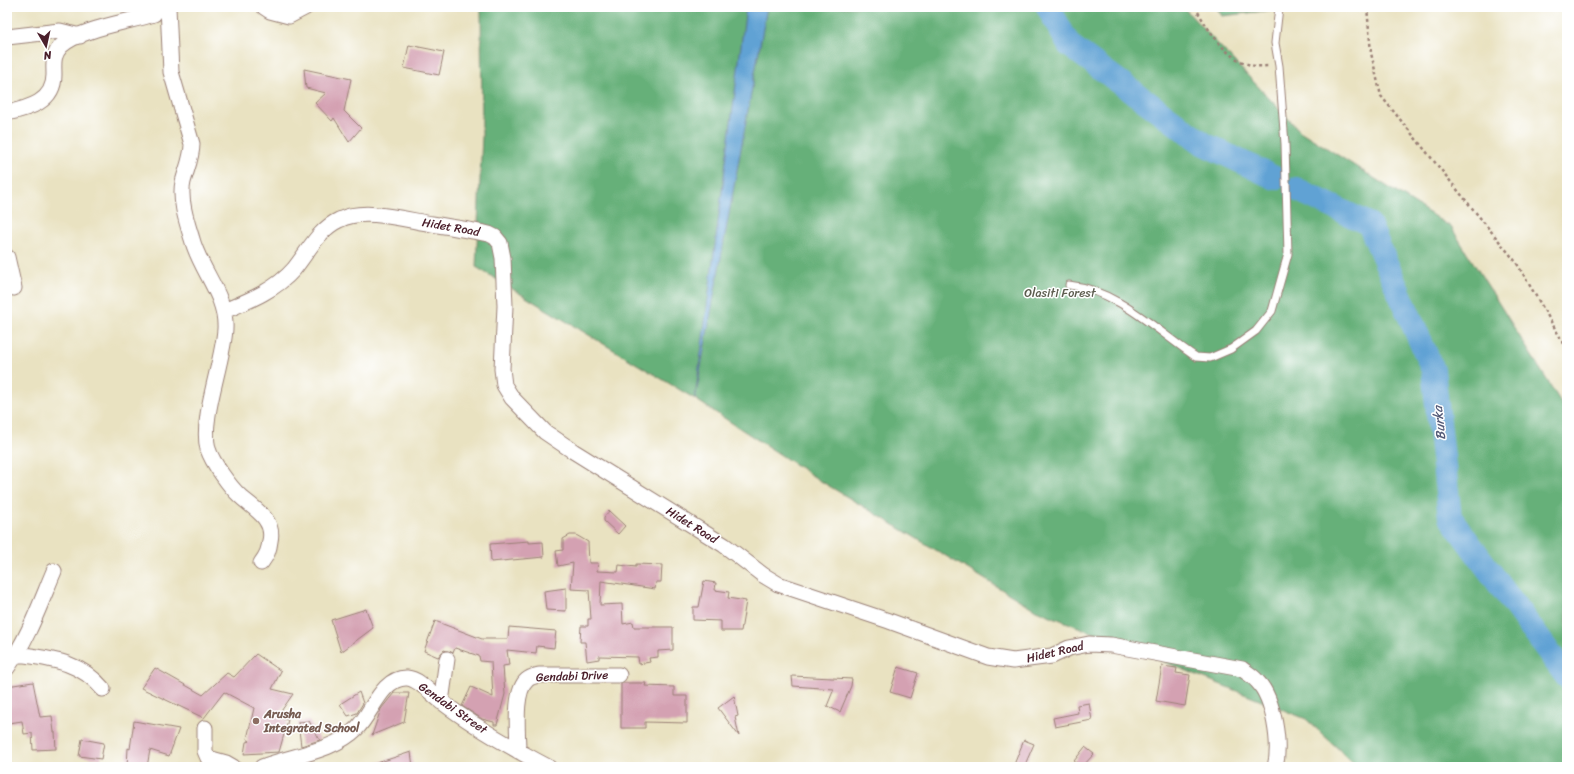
<svg xmlns="http://www.w3.org/2000/svg" width="1574" height="774" viewBox="0 0 1574 774" font-family="Sriracha,sans-serif">
  <rect width="100%" height="100%" fill="#fff"/>
  <filter id="ink" filterUnits="userSpaceOnUse"><feTurbulence type="fractalNoise" baseFrequency=".025" numOctaves="2"/><feDisplacementMap in="SourceGraphic" scale="8" xChannelSelector="R" yChannelSelector="G"/><feConvolveMatrix kernelMatrix="1 2 1 2 8 2 1 2 1" color-interpolation-filters="sRGB"/></filter>
  <filter id="wash" filterUnits="userSpaceOnUse"><feTurbulence type="fractalNoise" baseFrequency=".012" numOctaves="4" result="noise"/><feDisplacementMap in="SourceGraphic" scale="16" xChannelSelector="R" yChannelSelector="G"/><feGaussianBlur stdDeviation="0.9" result="paint"/><feColorMatrix in="noise" values="0 0 0 0 0 0 0 0 0 0 0 0 0 0 0 0 0 1.4 0 .05"/><feComposite in="paint" operator="in"/></filter>
  <g filter="url(#wash)">
    <rect width="100%" height="100%" fill="#e9e2c1"/>
    <!-- forest -->
    <path fill="#66b079" stroke="#586852" d="M481,7h702l117,124 151,96 116,185v355h-209l-52,-48 -270,-109 -217,-130 -124,-81 -219,-132 6,-131z
      M1216,7h83l-77,9z"/>
    <!-- water -->
    <path fill="#60a2d4" stroke="#556080" d="M746,7h21l-72,392z"/>
    <g fill="none" stroke-linecap="round" stroke-linejoin="round">
      <!-- river -->
      <path stroke="#60a2d4" stroke-width="24" d="M1048,7l21,38 135,99 71,34
        M1296,189l73,35 64,146 17,147 117,160"/>
    </g>
    <g id="blocks">
      <!-- building -->
      <path fill="#d4a1b2" d="M409,45l35,7 -5,23 -35,-7z
        M304,69l47,10 -7,32 17,17 -12,14 -15,-24 -2,3 -17,-18 11,-10 -20,-5z
        M609,511l16,15 -7,8 -14,-13v-4z
        M570,535h6l12,7 1,21h9l-1,8 21,1 1,-7 17,2v-3l26,1 -1,17h-5l-1,7 -54,-8 -1,24 22,-1 1,20 10,-2 1,5h39v23l-15,1v6l-9,1 1,4 -11,2 -1,-7 -39,-1v3l-12,2 -2,-19h-5l1,-16h7v-7h3l-2,-29 -18,-1 2,-26 -15,3 -2,-15 7,-1v-11z
        M529,541v2l14,-1 1,15 -53,5 -1,-18z
        M704,581l12,2 -1,7 14,2 -1,6 18,3 -5,30h-20v-10l-28,-1v-13h6z
        M566,588v23l-20,-1 -2,-19z
        M366,609l7,19 -32,24 -10,-32z
        M435,621l47,18h26l1,-12 47,4 -2,17 -17,-2 -1,7 -29,-3 2,15 -6,1 2,28 -8,31h-3v-3l-12,-3 -20,-13 9,-19 22,10 -2,-35 -11,-1 -1,-5 -24,-8 -2,5 -9,-3 -6,7 -14,-6z
        M256,654l25,17 -9,18 21,5 -16,23 11,3 -9,32 -35,2 2,-12 4,-1 -3,-2 7,-31 -30,-16 -20,26 -63,-30 14,-20 48,27 24,-22 7,4z
        M1162,666l15,2 -1,5 14,2 -5,31 -29,-5z
        M898,667l20,6 -8,25 -20,-6z
        M792,676l60,3 -1,7 -11,26 -13,-6 7,-17 -41,-3z
        M33,682l7,35 12,-1 2,16h1l1,17 -23,1 -1,-17 -8,1 -2,-13 -13,2 -2,-37z
        M621,683h25l-1,3 29,1v9h13v27l-42,-1v6h-24z
        M359,692l4,11 -6,10 -9,3 -8,-12z
        M394,693h15l-5,29 -32,13 9,-26z
        M734,696l4,20 -3,1 4,19 -21,-28z
        M1089,703l3,17 -37,7 -2,-9 25,-5 -1,-8z
        M134,721l45,8 -10,27 -19,-6 -3,17h-20l1,-19 2,1z
        M309,721l11,19 -19,6 -3,-24z
        M82,739l22,4 -3,16 -22,-3z
        M1024,740l10,4 -10,23h-11z
        M1085,747l9,7 -12,13 -8,-6z
        M411,752l2,15h-41l-1,-2z"/>
    </g>
  </g>
  <g filter="url(#ink)">
    <use href="#blocks" fill-opacity="0" stroke="#9a8076" stroke-width="1"/>
    <g fill="none" stroke-linecap="round" stroke-linejoin="round">
      <!-- service casing -->
      <g stroke="#9a8076" stroke-width="9">
        <path id="service" d="M1069,285c48,5 88,46 127,72l14,1 21,-9 25,-18 16,-20 16,-57 -3,-110 -6,-78 -4,-23 4,-36"/>
      </g>
      <!-- minor casing -->
      <g stroke="#9a8076" stroke-width="17">
        <path id="minor" d="M168,7l3,65 21,72c0,14 -6,26 -9,38 -4,17 4,41 9,57 8,31 35,57 33,90 -2,34 -25,90 -17,120 4,13 22,38 32,47 14,13 35,23 30,45 -1,9 -3,14 -9,22
          M264,7l6,4 19,5 17,-9
          M7,37l53,-6 20,5
          M7,113c22,-5 47,-11 47,-38 0,-12 -2,-19 7,-29 18,-17 68,-24 93,-32l5,-7
          M7,257l7,31
          M224,311c24,-10 52,-21 70,-42 13,-16 25,-40 45,-49 25,-13 67,0 93,4 19,3 38,6 57,10l6,3 5,6 3,15 2,48 -3,63 2,16 8,13 33,34 28,19 151,94 39,30 15,9 111,37 99,36 25,4 39,-5 17,-8 20,-4 22,1 131,24c5,4 11,7 15,12 17,17 24,64 18,86
          M17,654c34,5 63,7 86,35
          M7,668c21,-29 33,-64 47,-97
          M441,702l6,-43
          M205,728v23l3,7 18,5 7,4
          M518,751c0,-18 -5,-59 9,-71 3,-3 8,-4 12,-5h80
          M262,767c31,-12 71,-15 95,-39 15,-15 25,-51 50,-50 13,1 25,17 35,24 33,25 70,46 106,65"/>
      </g>
      <!-- path -->
      <path stroke="#9a8076" stroke-width="2.5" stroke-dasharray="3 3" stroke-linecap="butt" d="M1195,7c13,22 29,51 56,58 5,2 13,1 19,1
        M1367,7l4,46 10,43 135,166 51,87"/>
      <!-- service -->
      <use href="#service" stroke="#fff" stroke-width="7"/>
      <!-- minor -->
      <use href="#minor" stroke="#fff" stroke-width="15"/>
    </g>
  </g>
  <!-- markers -->
  <circle fill="#8d6e63" stroke="#fff" stroke-width="1.5" cx="256" cy="721" r="4"/>
  <g text-anchor="middle" dominant-baseline="central" stroke-width="3" stroke-linejoin="round" paint-order="stroke">
    <!-- street labels -->
    <g font-size="12" fill="#4a1f2b" stroke="#fff">
      <text transform="translate(451 227) rotate(10)">Hidet Road</text>
      <text transform="translate(692 525) rotate(32)">Hidet Road</text>
      <text transform="translate(1055 652) rotate(-13)">Hidet Road</text>
      <text transform="translate(572 676) rotate(-2)">Gendabi Drive</text>
      <text transform="translate(453 708) rotate(35)">Gendabi Street</text>
    </g>
    <!-- park labels -->
    <g font-size="12" fill="#5c5c4e" stroke="#fff">
      <text x="1060" y="293">Olasiti Forest</text>
    </g>
    <!-- education labels -->
    <g font-size="12" font-weight="bold" fill="#785e54" stroke="#fff" text-anchor="start">
      <text x="264" y="714">Arusha<tspan x="264" dy="14">Integrated School</tspan></text>
    </g>
    <!-- water labels -->
    <g font-size="13" font-style="italic" fill="#545a77" stroke="#fff">
      <text transform="translate(1439 423) rotate(-96)">Burka</text>
    </g>
  </g>
  <!-- margin -->
  <rect width="1574" height="774" fill="none" stroke="#fff" stroke-width="24"/>
  <!-- north arrow -->
  <g transform="translate(46 46) rotate(171)" stroke="#ffffff" stroke-width="3" paint-order="stroke">
  <path d="M0-3L7 15L0 10L-7 15Z" fill="#4a1f2b"/>
  <text y="-6" font-size="11" font-weight="bold" text-anchor="middle" fill="#4a1f2b">N</text>
  </g>
</svg>
